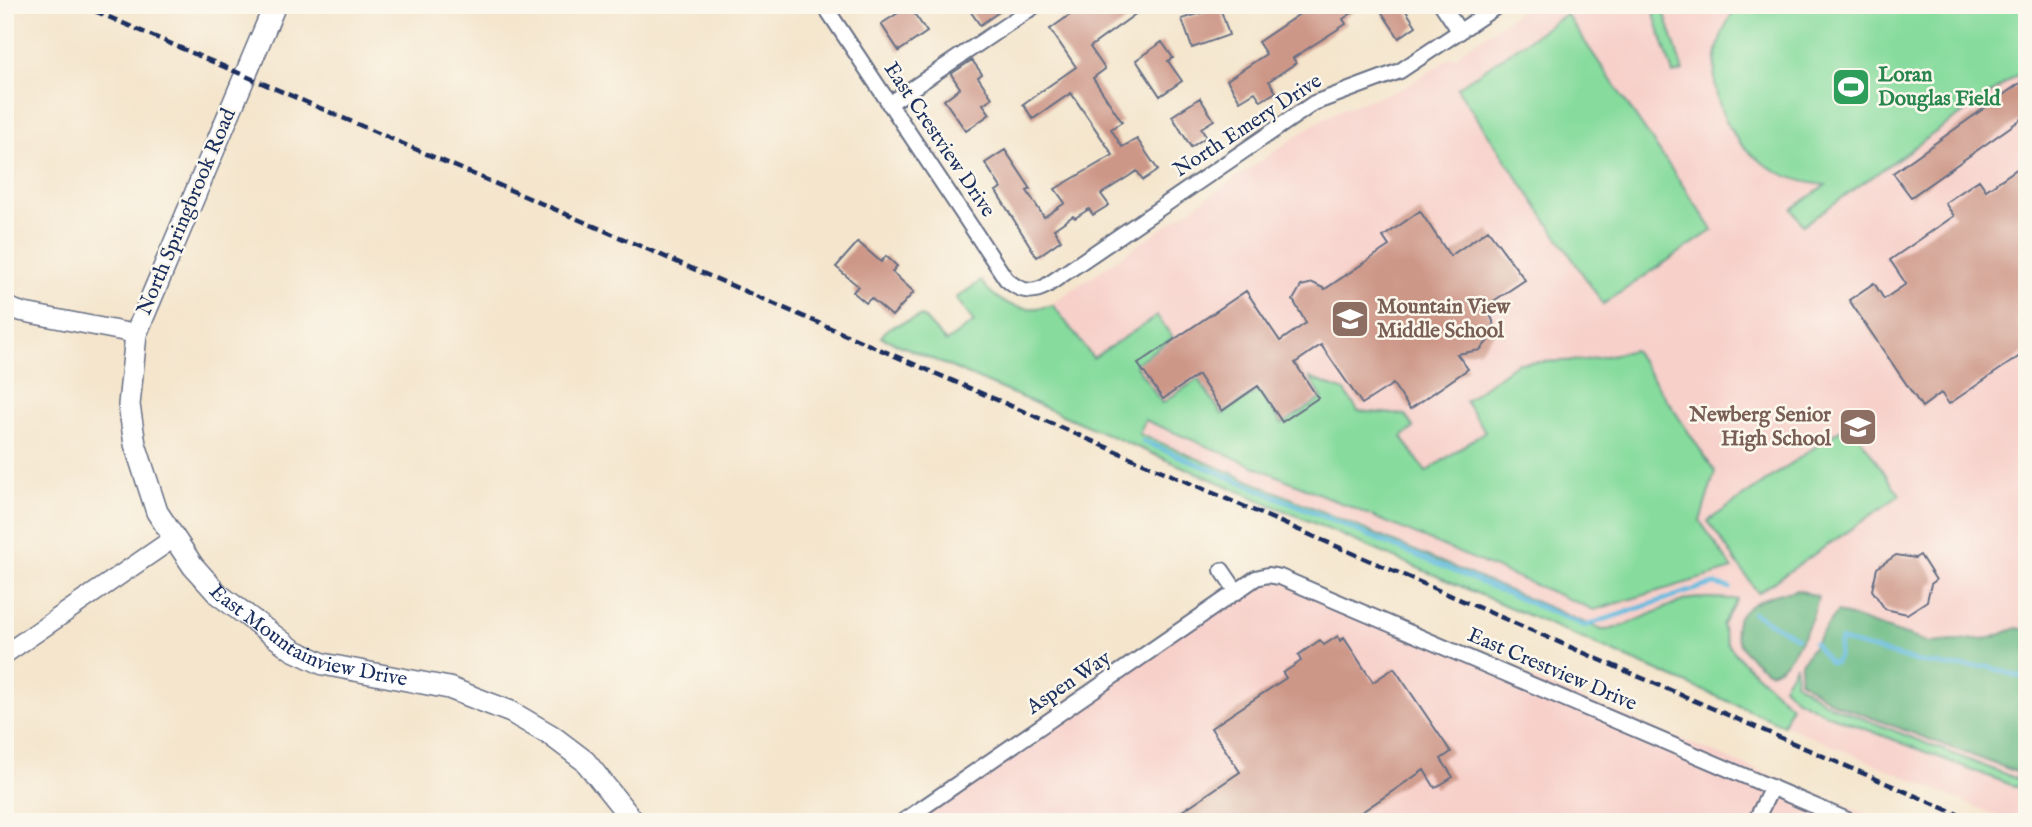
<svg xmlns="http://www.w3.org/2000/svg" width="2032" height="827" viewBox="0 0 2032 827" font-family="'IM FELL English',serif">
  <rect width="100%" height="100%" fill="#fbf7ec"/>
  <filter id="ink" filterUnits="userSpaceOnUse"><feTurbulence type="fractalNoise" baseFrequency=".0143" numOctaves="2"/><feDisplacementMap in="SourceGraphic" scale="14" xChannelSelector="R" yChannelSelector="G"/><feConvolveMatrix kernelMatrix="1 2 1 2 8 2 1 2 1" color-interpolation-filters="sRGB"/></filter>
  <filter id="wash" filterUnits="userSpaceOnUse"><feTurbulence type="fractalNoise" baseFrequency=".00686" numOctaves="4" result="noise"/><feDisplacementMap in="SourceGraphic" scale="28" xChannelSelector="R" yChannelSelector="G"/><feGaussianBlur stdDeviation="1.57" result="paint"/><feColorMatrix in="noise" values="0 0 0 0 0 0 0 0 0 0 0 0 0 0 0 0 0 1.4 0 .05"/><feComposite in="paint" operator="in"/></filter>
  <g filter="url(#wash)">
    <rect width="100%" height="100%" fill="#f4e5cc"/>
    <!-- built -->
    <path fill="#f7d0ca" d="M1529,5h498v817h-16l-879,-375 -91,-136 278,-190 23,-12 62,-21 47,-31h6l3,-5z
      M1280,577l606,245h-989l340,-230z"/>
    <!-- green -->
    <path fill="#86db9d" stroke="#50857e" stroke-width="2" d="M1651,5h11l21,66 -10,3z
      M1738,5h289v63l-224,157 -11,-16 34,-24c-93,-8 -144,-102 -88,-180z
      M1566,14l147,216 -110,74 -146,-216z
      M981,281c18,25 43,32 72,24l40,53 64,-42 16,22 -38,26 27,39 36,-24 24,35 36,-24 24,34 40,-26 -12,-20 35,13 13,20 47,4 9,13 -12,9 24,35 59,-41 -20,-30 52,-38 69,-3 48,-10 81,122 -15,49 33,48 -139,41 -449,-190 -6,14 463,196c19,1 62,-24 84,-30 16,-4 35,-1 51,-1l-15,26 5,18 15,18 49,45 -8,19 -902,-388 7,-9 34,-12 24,26 28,-20 -18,-24z
      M1850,423l50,72 -142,98 -50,-72z
      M1796,665l-1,17 36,24 189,74 7,4v7l-203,-78 -29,-15 -12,-12z"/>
    <!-- forest -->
    <path fill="#6cbb84" stroke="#447571" stroke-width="2" d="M1799,590l19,7c-4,21 -27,72 -49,75 -63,-42 -28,-75 30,-82z
      M1837,612l93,31 61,-5 26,-10 10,2v146l-192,-72 -36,-24 2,-17z"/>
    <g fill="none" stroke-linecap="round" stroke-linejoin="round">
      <!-- stream -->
      <path stroke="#61badf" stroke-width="4.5" d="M1143,441l442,185 117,-39 13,-3 15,4
        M1753,613l44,25
        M1814,643l15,19 5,1 4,-5 2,-18 75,21 32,5 42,1 38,12"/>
    </g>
    <g id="blocks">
      <!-- building -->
      <path fill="#cd9788" d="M966,5h43l-29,20z
        M1084,5h64l-58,42 15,22 -12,9 29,44 -11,7 11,18 15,-8 21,31 -15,10 -6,-9 -36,23 8,11 -16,10 -4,-6 -14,9 -2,-2 -19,13 7,11 -24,17 -41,-66 5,-3 -16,-25 20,-13 26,39 -4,2 17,26 21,-14 -10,-14 58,-34 -42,-62 -38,26 -10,-15 53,-37 -26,-38z
        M1313,5h51l-21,14 3,5 -53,34 3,5 -27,18 7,11 -15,9 -6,-9 -15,9 -13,-21 39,-26 -8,-12z
        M1377,5h25l14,21 -17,12z
        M909,6l18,26 -28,19 -18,-27z
        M1220,7l9,28 -37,13 -10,-29z
        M1162,42l11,16 -5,3 14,20 -22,15 -24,-36z
        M972,60l10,14 -4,3 14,21 -9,6 7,10 -24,17 -22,-31 16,-12 -9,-14z
        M2027,78v37l-116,82 -18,-24z
        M1200,98l14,22 -13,8 5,9 -15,10 -19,-31z
        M2027,162v189l-78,53 -8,-11 -19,14 -73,-107 25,-17 10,16 22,-15 -16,-24 64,-44 -9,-13 34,-23 7,10z
        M1420,211l30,45 38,-26 37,50 -39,26 7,15 1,13 -14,16 -23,4 11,15 -58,40 -17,-25 -31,20 -41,-59 -26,18 23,35 -36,24 -24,-36 -36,25 -24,-36 -35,24 -25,-35 108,-73 34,50 26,-18 -13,-23 8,-14 12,-3 12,6 64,-43 -6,-9z
        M858,242l23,20 5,-6 11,10 -5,6 22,20 -22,24 -21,-18 -5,5 -13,-11 5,-6 -22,-19z
        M1896,555l19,3 5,-3 16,25 -5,4 -4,17 -20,13 -22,-5 -13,-19 5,-22z
        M1338,636l2,5 4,-3 29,44 21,-14 57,84 -10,7 12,18 -18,11 -11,-18 -77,52h-181l74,-50 -29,-44 75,-50 -3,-5 18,-12 -3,-6 22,-15 4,5z"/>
    </g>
  </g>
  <g filter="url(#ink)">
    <use href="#blocks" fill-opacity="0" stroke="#676f84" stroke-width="2"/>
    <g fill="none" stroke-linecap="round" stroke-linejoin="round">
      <!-- minor casing -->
      <g stroke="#676f84" stroke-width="18">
        <path id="minor" d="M824,5l182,274c12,11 24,16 40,7l268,-183 86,-32 99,-66
          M1442,5l18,27
          M889,104l147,-99
          M1222,570l15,22
          M902,822l354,-244 12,-3 12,2 572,245
          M1755,822l17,-35"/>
      </g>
      <!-- tertiary casing -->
      <g stroke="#676f84" stroke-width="21">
        <path id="tertiary" d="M5,306l17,6 114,22
          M5,654l169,-116"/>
      </g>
      <!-- secondary casing -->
      <g stroke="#676f84" stroke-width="24">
        <g id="secondary">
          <path id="s1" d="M275,5l-139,329 -7,71 6,39 22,68 36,54 25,28 75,56 30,14 126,24 62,24 41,24 33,25 49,61"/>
        </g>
      </g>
      <!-- minor -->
      <use href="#minor" stroke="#fff" stroke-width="14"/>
      <!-- tertiary -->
      <use href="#tertiary" stroke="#fff" stroke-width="18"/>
      <!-- secondary -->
      <use href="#secondary" stroke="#fff" stroke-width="21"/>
      <!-- rail -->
      <path stroke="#1b2f5e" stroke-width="4.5" stroke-dasharray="10 5" stroke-linecap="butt" d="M81,5l1895,817"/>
    </g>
  </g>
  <!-- icons -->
  <defs>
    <g id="stadium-square" transform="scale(2.0125)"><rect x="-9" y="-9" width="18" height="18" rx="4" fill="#2e9e5b" stroke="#fbf7ec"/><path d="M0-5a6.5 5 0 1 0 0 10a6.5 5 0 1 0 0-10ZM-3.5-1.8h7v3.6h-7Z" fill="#fff"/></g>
    <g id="school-square" transform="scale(2.0125)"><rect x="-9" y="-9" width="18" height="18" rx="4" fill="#8d6e63" stroke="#fbf7ec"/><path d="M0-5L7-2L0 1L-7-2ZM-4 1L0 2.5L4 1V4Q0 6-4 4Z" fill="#fff"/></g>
  </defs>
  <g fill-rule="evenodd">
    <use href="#stadium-square" x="1851" y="87"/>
    <use href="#school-square" x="1350" y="319"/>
    <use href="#school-square" x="1858" y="427"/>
  </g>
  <g text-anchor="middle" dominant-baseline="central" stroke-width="5" stroke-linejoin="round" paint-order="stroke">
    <!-- leisure labels -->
    <g font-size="21" font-weight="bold" fill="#27864d" stroke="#fbf7ec" text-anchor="start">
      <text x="1878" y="75">Loran<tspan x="1878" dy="24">Douglas Field</tspan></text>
    </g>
    <!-- street labels -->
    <g font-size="21" fill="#1b2f5e" stroke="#fbf7ec">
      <text transform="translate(1248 126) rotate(-33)">North Emery Drive</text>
      <text transform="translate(939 140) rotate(56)">East Crestview Drive</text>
      <text transform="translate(187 212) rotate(-67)">North Springbrook Road</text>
      <text stroke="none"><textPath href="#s1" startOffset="744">East Mountainview Drive</textPath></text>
      <text transform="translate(1552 670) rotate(23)">East Crestview Drive</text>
      <text transform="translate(1069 683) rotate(-34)">Aspen Way</text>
    </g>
    <!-- education labels -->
    <g font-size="21" font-weight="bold" fill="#785e54" stroke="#fbf7ec" text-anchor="start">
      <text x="1377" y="307">Mountain View<tspan x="1377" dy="24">Middle School</tspan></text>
      <text x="1831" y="415" text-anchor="end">Newberg Senior<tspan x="1831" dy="24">High School</tspan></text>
    </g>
  </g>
  <!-- margin -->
  <rect width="2032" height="827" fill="none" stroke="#fbf7ec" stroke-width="28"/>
</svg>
